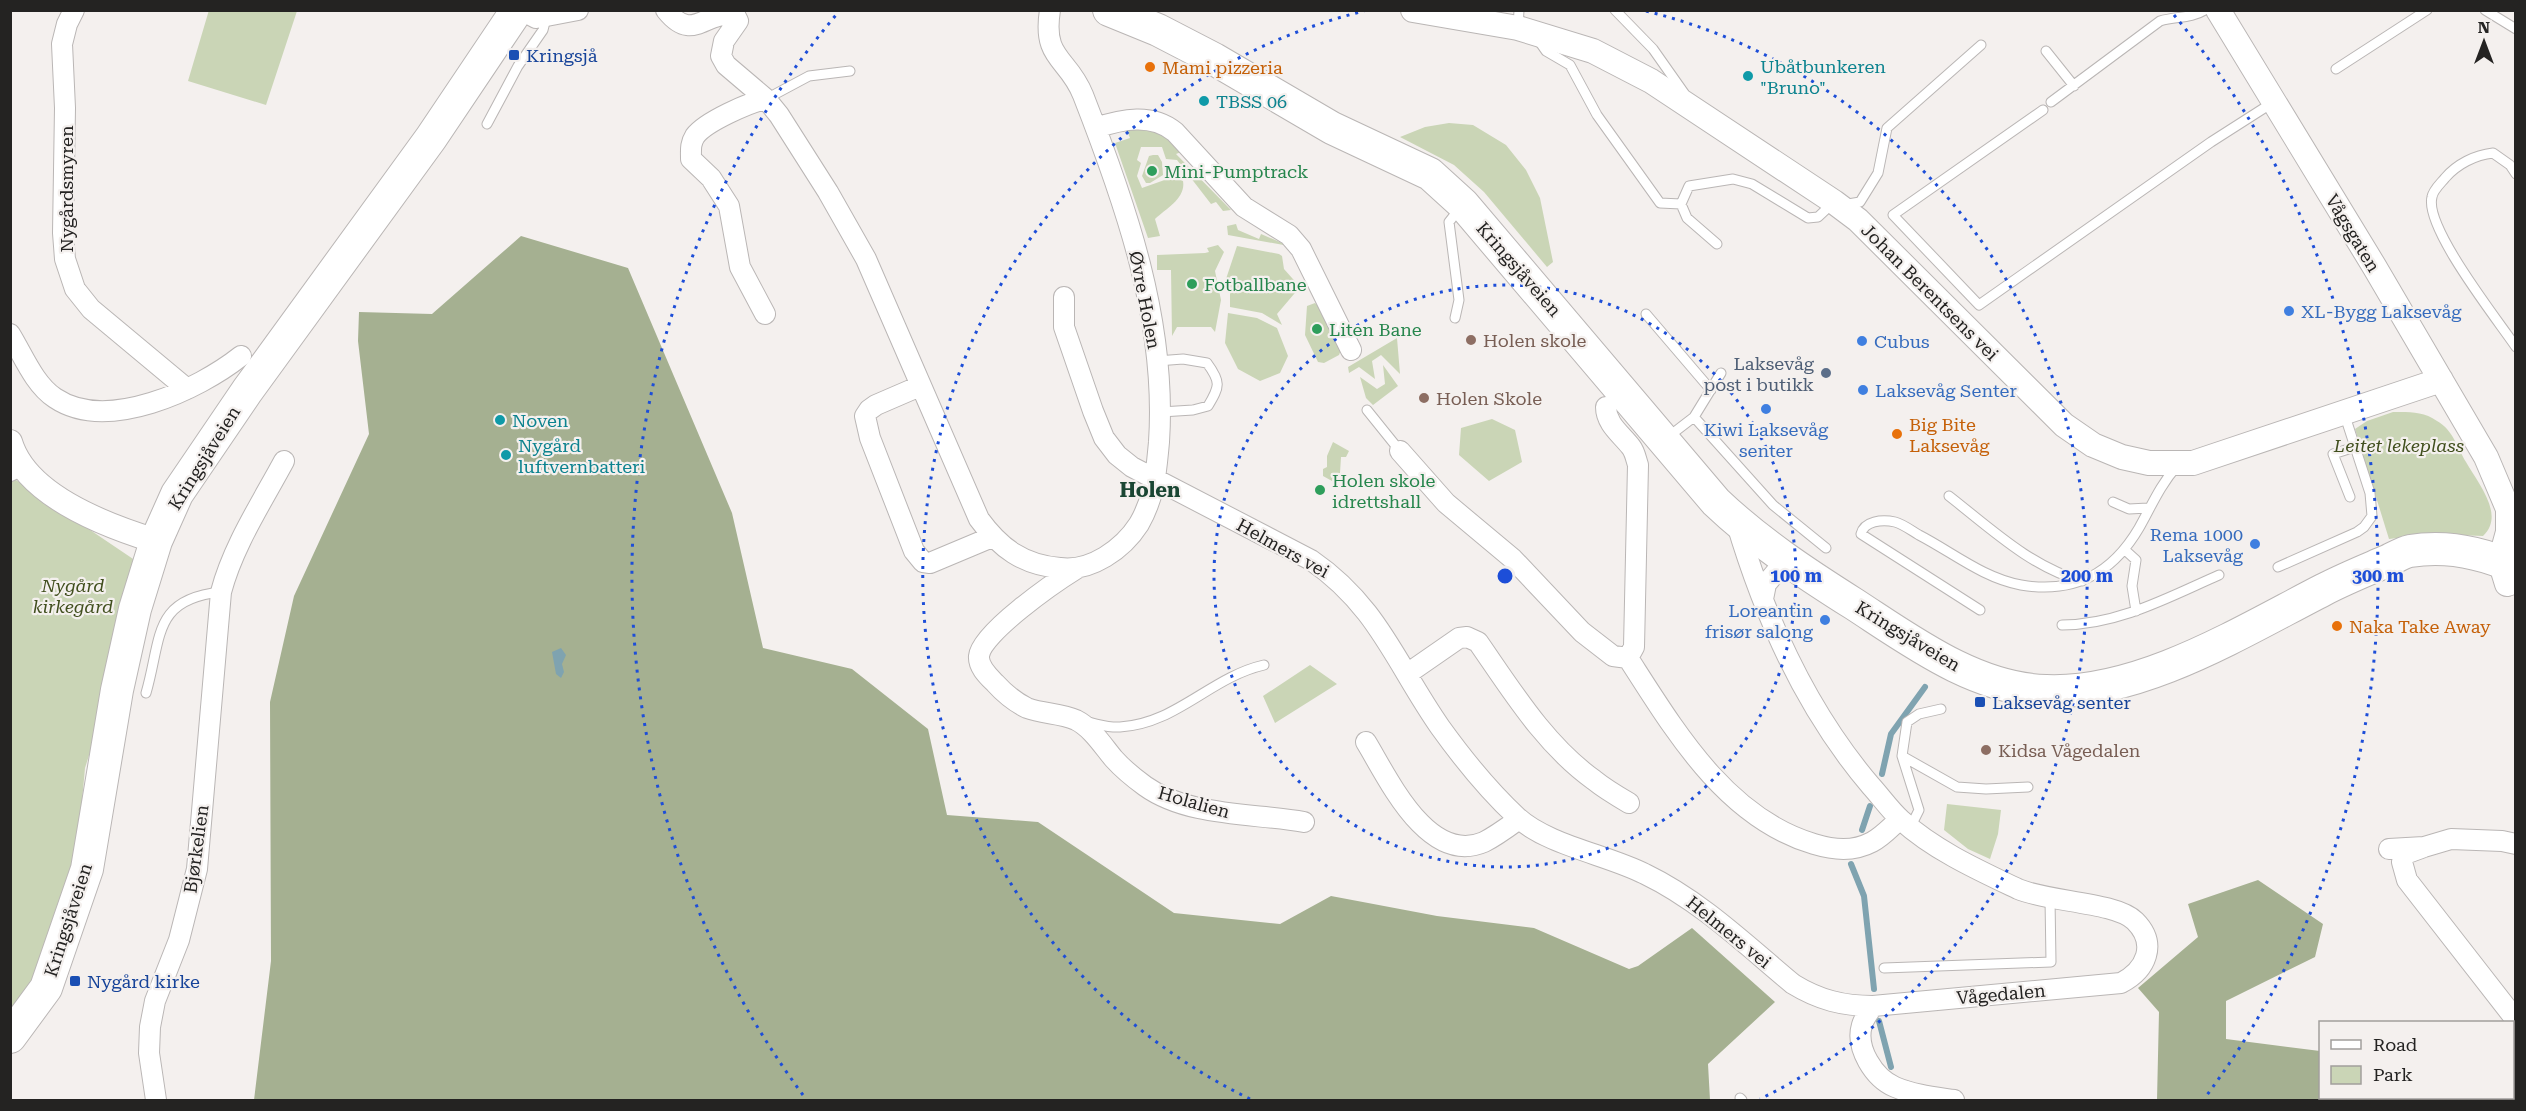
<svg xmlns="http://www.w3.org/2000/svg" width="2526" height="1111" viewBox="0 0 2526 1111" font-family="'Roboto Serif',serif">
  <rect width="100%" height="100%" fill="#f4f0ee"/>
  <!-- green -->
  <path fill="#cad5b6" d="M209,10l88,1 -31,94 -78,-24z
    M1449,123l24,2 33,20 20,25 14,28 13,64 -6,5 -63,-75 -30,-27 -54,-28 25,-10z
    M1132,129h27l22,23 -5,2 55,56 -8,1 -7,-9 -5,2 -34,-44 -11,-1 -4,-12h-21l-4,13 4,3 -4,13 5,12 31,-11 10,4c3,17 -16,27 -28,38l5,17 -12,2 -33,-95 15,-5 -3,-7z
    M1153,155h5l4,7 1,13 -13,8h-4l-4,-7 7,-20z
    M1236,224l2,6 21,9 2,-5 28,12 -61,-11 -1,-9z
    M1218,245l6,7 -9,19 6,29 -6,32 -4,-5h-34l-5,9 -1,-66h-14v-15l48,-2 4,-1 -2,-4z
    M1237,246l42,8 3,2 2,13 16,18 -23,27 5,11 -20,-12 -32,-6v-17l-4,-11z
    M1315,303l4,4 22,43 -2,5 -15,8 -6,-1 -13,-27 2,-29z
    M1228,313l29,5 20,10 11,28 -8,17 -20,8 -22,-12 -13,-26z
    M1397,338l3,36 -19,-19 -9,6 3,18 -16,-12 -10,6 -1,-6z
    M1383,365l15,21 -25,19 -7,-7 -6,-21 17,12 8,-5z
    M2393,412c16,0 30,-1 44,9 16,9 20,26 29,41 11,20 40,53 17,74l-53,-2 -41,5 -34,-110 12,-8z
    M1492,419l23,11 7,32 -33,19 -30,-26 2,-27z
    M1333,442l16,9 -3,6h-5l-1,16 -6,2 -2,6 -9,-5v-7l4,-2v-11z
    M16,480l129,87 -11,46 -49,155 -9,99 -42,131 -23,27 -1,-543z
    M1310,665l27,19 -62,39 -12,-27z
    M1947,804l54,6 -3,24 -8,25 -22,-10 -24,-19z"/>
  <!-- forest -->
  <path fill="#a5b091" d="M521,236l107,32 104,245 31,135 89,21 76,60 19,86 91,7 136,91 106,11 51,-28 106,20 97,12 95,41 9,-3 54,-38 83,74 -67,62 2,36h-1456l17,-139 -1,-259 24,-106 75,-162 -11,-93 1,-29 73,2z
    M2258,880l65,44 -8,33 -89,44v38l94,12v47h40l2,2h-205l2,-88 -21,-24 60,-51 -10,-33z"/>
  <!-- water -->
  <path fill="#7fa3b0" d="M561,648l5,7 -4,9 2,8 -3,6 -5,-4 -4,-22z"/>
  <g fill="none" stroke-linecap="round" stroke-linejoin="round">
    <!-- stream -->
    <path stroke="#7fa3b0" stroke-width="6" d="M1882,774l9,-40 34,-47
      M1862,830l8,-24
      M1851,864l13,32 10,93
      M1879,1021l12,46"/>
    <!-- service casing -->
    <g stroke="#bab6b5" stroke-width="11">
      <path id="service" d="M1615,10l38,39 31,44
        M2485,10l31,19
        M1518,28l1,-18
        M1539,41l7,10 24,14 27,50 63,88 21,1 8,-18 44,-7 19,5 56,34 10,-1 16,-15 14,2 12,-2 18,-29 9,-45 94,-83
        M2046,51l28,35
        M2336,69l91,-59
        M766,99l43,-23 41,-5
        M2051,102l109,-81c16,-5 30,-2 45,-11
        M2043,110l-150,105 86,90 232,-163 61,-39
        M487,124l31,-58 25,-36 3,-12
        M2516,174l-6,-9 -17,-12c-18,2 -36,11 -48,25 -4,5 -12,12 -13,19 -8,30 65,122 84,150
        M1681,204l6,14 30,26
        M1646,314l65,76
        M1455,318l4,-18 -10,-78 11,-14
        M1157,361l26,-2 24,4c14,19 13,23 1,43l-15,4 -32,2
        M1367,410l33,41
        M1694,417l79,88 53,43
        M1668,437l26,-20 27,-44
        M10,477l15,-7
        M1949,496c41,32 83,72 133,85
        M2350,497l-17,-43 22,-7
        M2113,502l16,7 19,-1
        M2125,550l11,10 -4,26 4,25
        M2278,567l79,-35 7,-5 8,-11 -2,-23 -26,-80
        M1980,610l-119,-76c3,-13 21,-15 34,-12 8,2 17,9 24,13 33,17 64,43 102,50 53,9 91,-11 118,-57 12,-21 21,-43 38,-62
        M2062,625c56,0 107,-28 157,-50
        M146,693c16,-55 6,-94 75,-101
        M1087,722c11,2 22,6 33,5 56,-3 91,-50 144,-62
        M1902,756l55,31 29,2 42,-2
        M1910,828l9,-18 -17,-54 5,-34 12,-8 22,-5
        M1884,968l167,-6 -1,-63
        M1740,1098l2,2"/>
    </g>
    <!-- minor casing -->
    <g stroke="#bab6b5" stroke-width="22">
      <path id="minor" d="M74,10l-7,14 -5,20 3,64 -2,125 2,26 10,30 16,20 96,80
        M521,10l15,8 42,-8
        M666,10c27,34 38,0 69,5l3,6 -14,20 -3,15 5,9 40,34 13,16 49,77 38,67 113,260c21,29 44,46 81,49 31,4 63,-19 79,-44 16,-28 17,-51 20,-82 8,-120 -33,-237 -76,-347 -15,-38 -41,-35 -33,-85
        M1096,128c26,-9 56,-15 79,4l69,75 45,28 12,14 50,101
        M1064,297v30l29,84 11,27 13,17 15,12 179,93c67,46 85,104 129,167 23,32 48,63 77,90 30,28 91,38 128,57 56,27 101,71 148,110 26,16 50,22 80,22
        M765,314l-25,-47 -11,-61 -18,-28 -20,-19c0,-9 -1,-15 4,-23 10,-14 55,-34 71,-37
        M10,334c13,21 24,50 45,64 52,35 143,-8 186,-42
        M920,386l-44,19 -7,5 -4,6 5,22 44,113 9,11 7,1 62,-26
        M1606,407c0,17 15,27 25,40 4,5 5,12 7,18l-4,182 -6,11
        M1400,451l46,52 67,56 69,73 31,24 15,2
        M1736,521c28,95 70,189 135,265 10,11 19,24 30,34 33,30 77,50 117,69 30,13 98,13 117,32 23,23 11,49 -14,62l-248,23c-4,6 -9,12 -11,19 -7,23 12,53 33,62 19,8 39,10 59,13
        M1076,569c-21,13 -95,64 -97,87 -1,11 9,20 16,27 9,10 20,19 32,25 16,6 34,5 49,12 16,8 27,26 38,39 9,10 20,19 31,27 43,31 109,27 159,36
        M1763,599l3,-15 20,-24
        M1628,658c47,73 98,160 186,186 20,6 39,8 58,-2 10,-5 19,-15 28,-23
        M1407,674l52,-36 8,-1 11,5c34,49 67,103 116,138 11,9 23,16 35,23
        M1366,742c22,36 62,124 118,100 12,-6 24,-15 35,-23
        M2424,847l-19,7 -3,8 5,18 109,140
        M2389,849l35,-2 27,-8 51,2 14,3
        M156,1100l-7,-47 1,-26 5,-26 24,-61 18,-71 24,-277c12,-46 41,-90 63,-131"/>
    </g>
    <!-- tertiary casing -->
    <g stroke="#bab6b5" stroke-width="26">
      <path id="tertiary" d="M1413,10l105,18 75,23 58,30 183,121 24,18 206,205 29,20 29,12 27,6h44l248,-83
        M2218,10l156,256 112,191 22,52v23l-8,29 7,23 9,-3
        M10,442c16,54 97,84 146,99"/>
    </g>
    <!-- primary casing -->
    <g stroke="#bab6b5" stroke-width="34">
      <path id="primary" d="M1109,10l49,20 56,29 118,69 98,46 33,30 253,298c42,40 89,71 138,102 57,37 121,85 192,87 94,4 195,-59 277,-101 21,-11 41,-19 62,-28 8,-3 16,-9 25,-11 36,-6 73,2 106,17
        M10,1037l36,-49 41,-119 30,-179 18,-81 21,-68 21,-47 70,-103 184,-253 86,-128"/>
    </g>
    <!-- service -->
    <use href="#service" stroke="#fff" stroke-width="9"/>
    <!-- minor -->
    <use href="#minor" stroke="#fff" stroke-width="20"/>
    <!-- tertiary -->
    <use href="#tertiary" stroke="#fff" stroke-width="24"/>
    <!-- primary -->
    <use href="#primary" stroke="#fff" stroke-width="32"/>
  </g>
  <!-- distance rings -->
  <g fill="none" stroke="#1d4ed8" stroke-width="3" stroke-dasharray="3 6">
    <circle cx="1505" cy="576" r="291"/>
    <path d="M1250 1099A582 582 0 0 1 1364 11M1646 11A582 582 0 0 1 1760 1099"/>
    <path d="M803 1095A873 873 0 0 1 836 15M2174 15A873 873 0 0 1 2207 1095"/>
  </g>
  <!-- markers -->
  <g fill="#1a4fb4" stroke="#f4f0ee" stroke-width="2">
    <rect x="508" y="49" width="12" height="12" rx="3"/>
    <rect x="1974" y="696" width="12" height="12" rx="3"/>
    <rect x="69" y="975" width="12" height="12" rx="3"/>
  </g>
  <g fill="#e8710a" stroke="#f4f0ee" stroke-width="2">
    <circle cx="1150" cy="67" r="6"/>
    <circle cx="1897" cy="434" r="6"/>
    <circle cx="2337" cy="626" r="6"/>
  </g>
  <g fill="#0f9aa8" stroke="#f4f0ee" stroke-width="2">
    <circle cx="1748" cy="76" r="6"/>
    <circle cx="1204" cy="101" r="6"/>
    <circle cx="500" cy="420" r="6"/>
    <circle cx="506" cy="455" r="6"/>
  </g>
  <g fill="#2e9e5b" stroke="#f4f0ee" stroke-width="2">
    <circle cx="1152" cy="171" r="6"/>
    <circle cx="1192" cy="284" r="6"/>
    <circle cx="1317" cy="329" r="6"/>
    <circle cx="1320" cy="490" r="6"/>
  </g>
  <g fill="#3f7fe0" stroke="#f4f0ee" stroke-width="2">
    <circle cx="2289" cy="311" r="6"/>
    <circle cx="1862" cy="341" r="6"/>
    <circle cx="1863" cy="390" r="6"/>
    <circle cx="1766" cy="409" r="6"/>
    <circle cx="2255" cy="544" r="6"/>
    <circle cx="1825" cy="620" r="6"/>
  </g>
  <g fill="#8d6e63" stroke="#f4f0ee" stroke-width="2">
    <circle cx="1471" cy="340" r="6"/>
    <circle cx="1424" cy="398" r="6"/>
    <circle cx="1986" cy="750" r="6"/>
  </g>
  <circle fill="#5c6f8a" stroke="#f4f0ee" stroke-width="2" cx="1826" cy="373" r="6"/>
  <g text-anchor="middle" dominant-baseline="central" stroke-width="4.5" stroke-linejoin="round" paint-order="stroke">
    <!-- transit labels -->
    <g font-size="18" fill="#164399" stroke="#f4f0ee" text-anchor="start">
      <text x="526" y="55">Kringsjå</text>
      <text x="1992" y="702">Laksevåg senter</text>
      <text x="87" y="981">Nygård kirke</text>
    </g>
    <!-- culture labels -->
    <g font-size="18" fill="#0d838f" stroke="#f4f0ee" text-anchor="start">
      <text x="1760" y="66">Ubåtbunkeren<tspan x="1760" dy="21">"Bruno"</tspan></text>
      <text x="1216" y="101">TBSS 06</text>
      <text x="512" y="420">Noven</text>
      <text x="518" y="445">Nygård<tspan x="518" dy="21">luftvernbatteri</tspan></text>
    </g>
    <!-- food labels -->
    <g font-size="18" fill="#c56008" stroke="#f4f0ee" text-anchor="start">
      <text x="1162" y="67">Mami pizzeria</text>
      <text x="1909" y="424">Big Bite<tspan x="1909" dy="21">Laksevåg</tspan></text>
      <text x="2349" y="626">Naka Take Away</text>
    </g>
    <!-- leisure labels -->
    <g font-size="18" fill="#27864d" stroke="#f4f0ee" text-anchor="start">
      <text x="1164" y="171">Mini-Pumptrack</text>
      <text x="1204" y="284">Fotballbane</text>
      <text x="1329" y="329">Liten Bane</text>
      <text x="1332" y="480">Holen skole<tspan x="1332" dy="21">idrettshall</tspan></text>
    </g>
    <!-- street labels -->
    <g font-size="18" fill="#242322" stroke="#f4f0ee">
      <text transform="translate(66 189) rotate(-90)">Nygårdsmyren</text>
      <text transform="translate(2353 233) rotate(59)">Vågsgaten</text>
      <text transform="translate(1519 269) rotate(49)">Kringsjåveien</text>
      <text transform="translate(1930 292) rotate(45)">Johan Berentsens vei</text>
      <text transform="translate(1145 300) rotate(79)">Øvre Holen</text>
      <text transform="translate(204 458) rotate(-58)">Kringsjåveien</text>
      <text transform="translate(1283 548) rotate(29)">Helmers vei</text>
      <text transform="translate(1908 636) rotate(31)">Kringsjåveien</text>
      <text transform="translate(1194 802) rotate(16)">Holalien</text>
      <text transform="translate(196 849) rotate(-82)">Bjørkelien</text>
      <text transform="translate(68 920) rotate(-72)">Kringsjåveien</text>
      <text transform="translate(1729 932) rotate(39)">Helmers vei</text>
      <text transform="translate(2001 994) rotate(-5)">Vågedalen</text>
    </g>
    <!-- shop labels -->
    <g font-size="18" fill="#366cbe" stroke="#f4f0ee" text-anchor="start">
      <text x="2301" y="311">XL-Bygg Laksevåg</text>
      <text x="1874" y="341">Cubus</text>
      <text x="1875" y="390">Laksevåg Senter</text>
      <text x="1766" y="429" text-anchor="middle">Kiwi Laksevåg<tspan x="1766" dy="21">senter</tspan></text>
      <text x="2243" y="534" text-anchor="end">Rema 1000<tspan x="2243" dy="21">Laksevåg</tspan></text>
      <text x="1813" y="610" text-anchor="end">Loreantin<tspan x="1813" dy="21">frisør salong</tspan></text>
    </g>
    <!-- education labels -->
    <g font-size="18" fill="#785e54" stroke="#f4f0ee" text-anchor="start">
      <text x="1483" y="340">Holen skole</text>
      <text x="1436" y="398">Holen Skole</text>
      <text x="1998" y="750">Kidsa Vågedalen</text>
    </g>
    <!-- service labels -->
    <g font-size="18" fill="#4e5e75" stroke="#f4f0ee" text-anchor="end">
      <text x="1814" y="363">Laksevåg<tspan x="1814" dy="21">post i butikk</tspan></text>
    </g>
    <!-- park labels -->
    <g font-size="18" font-style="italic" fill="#414f1e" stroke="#f4f0ee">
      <text x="2399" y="445">Leitet lekeplass</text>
      <text x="73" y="585">Nygård<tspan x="73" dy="21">kirkegård</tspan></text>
    </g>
    <!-- neighbourhood labels -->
    <g font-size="20" font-weight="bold" fill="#1a4633" stroke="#f4f0ee">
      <text x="1150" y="490">Holen</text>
    </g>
  </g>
  <circle cx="1505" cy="576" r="9" fill="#1d4ed8" stroke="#f4f0ee" stroke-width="3"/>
  <g font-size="18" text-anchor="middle" font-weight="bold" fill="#1d4ed8" stroke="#f4f0ee" stroke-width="4.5" stroke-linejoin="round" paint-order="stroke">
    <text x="1796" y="582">100 m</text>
    <text x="2087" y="582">200 m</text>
    <text x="2378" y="582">300 m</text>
  </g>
  <!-- border -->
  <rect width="2526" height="1111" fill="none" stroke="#242322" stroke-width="24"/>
  <!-- legend -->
  <rect x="2319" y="1021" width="195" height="78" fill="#f4f0ee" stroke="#a19e9c" stroke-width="1.5"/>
  <rect x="2331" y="1040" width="30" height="9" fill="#ffffff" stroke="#a19e9c" stroke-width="1.5"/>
  <text x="2373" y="1051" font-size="18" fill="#242322">Road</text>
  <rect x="2331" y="1066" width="30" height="18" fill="#cad5b6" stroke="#a19e9c" stroke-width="1.5"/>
  <text x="2373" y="1081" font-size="18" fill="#242322">Park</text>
  <!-- north arrow -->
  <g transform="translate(2484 42)" stroke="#f4f0ee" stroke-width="4.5" paint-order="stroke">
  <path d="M0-4.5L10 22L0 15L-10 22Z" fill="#242322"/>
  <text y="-9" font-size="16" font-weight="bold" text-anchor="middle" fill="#242322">N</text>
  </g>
</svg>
